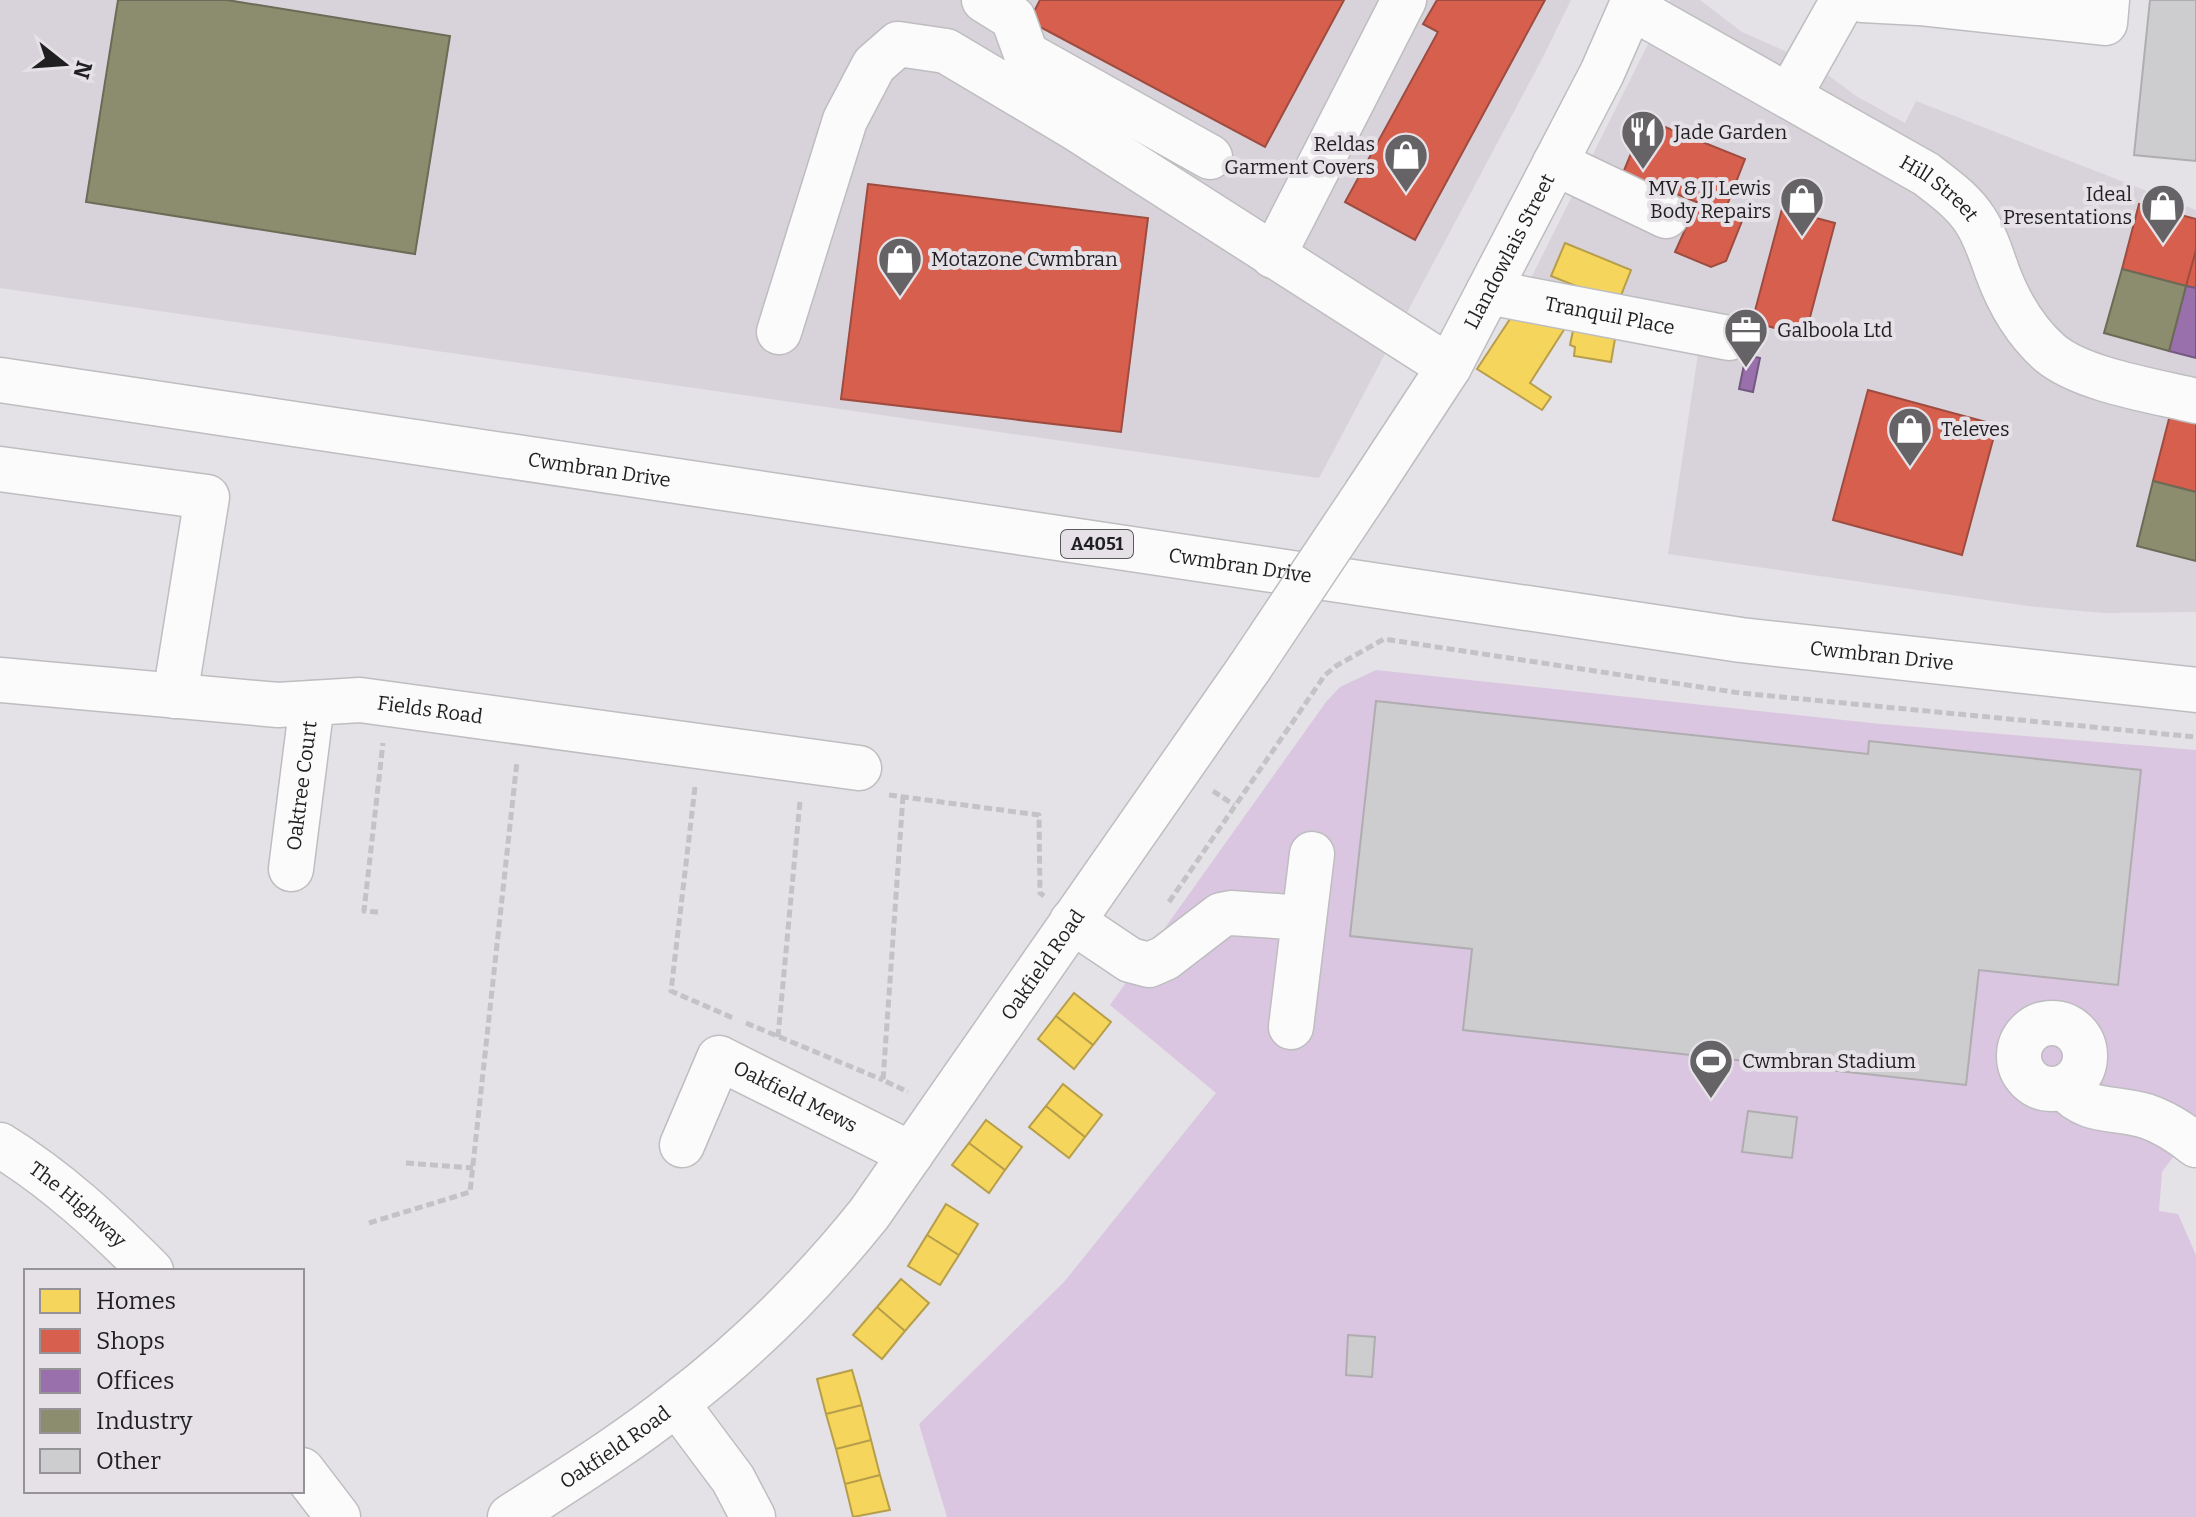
<svg xmlns="http://www.w3.org/2000/svg" width="2196" height="1517" viewBox="0 0 2196 1517" font-family="Bitter,serif">
  <rect width="100%" height="100%" fill="#e4e2e6"/>
  <!-- built -->
  <path fill="#d8d3da" d="M0,0h1571l-28,57 -224,421 -1319,-190z
    M1670,0h30l42,32 70,31 44,33 49,27 11,-22 280,109v402l-94,1 -74,-7 -360,-52 31,-207 -187,-31z"/>
  <!-- green -->
  <path fill="#dac6e1" d="M1376,670l505,54 315,26v376l-34,46 -3,39 19,3 18,41v262h-1249l-28,-93 145,-142 152,-189 -106,-88 216,-303 14,-15z"/>
  <!-- homes -->
  <path fill="#f6d55c" stroke="#b69e4a" stroke-width="2" d="M1565,243l66,27 -13,33 -67,-27z
    M1512,316l55,9 -37,58 21,14 -9,13 -65,-41z
    M1574,326l42,7 -5,29 -37,-6 1,-9 -5,-2z
    M1074,993l37,29 -18,23 -37,-29z
    M1056,1016l37,29 -19,24 -36,-30z
    M1063,1084l39,31 -17,22 -39,-31z
    M1046,1106l39,31 -16,21 -40,-31z
    M986,1120l36,27 -17,23 -36,-27z
    M969,1143l36,27 -16,23 -37,-28z
    M946,1204l32,20 -19,31 -32,-20z
    M927,1235l32,20 -19,30 -32,-19z
    M901,1279l28,24 -24,28 -28,-24z
    M877,1307l28,24 -23,28 -29,-24z
    M852,1370l10,35 -36,9 -9,-35z
    M862,1405l9,35 -35,9 -10,-35z
    M871,1440l9,35 -35,9 -9,-35z
    M880,1475l10,35 -37,7 -8,-33z"/>
  <!-- shops -->
  <path fill="#d6604d" stroke="#9f4c40" stroke-width="2" d="M1040,0h304l-79,147 -236,-126z
    M1437,0h108l-130,240 -70,-38 93,-170 -15,-8z
    M1645,119l100,40 -21,54 -101,-40z
    M868,184l280,34 -27,214 -280,-33z
    M1697,203l45,18 -16,40 -15,6 -36,-15z
    M2139,204l57,15v31l-10,36 -64,-17z
    M1782,209l53,14 -30,113 -53,-14z
    M2196,250v38l-10,-2z
    M1868,390l129,35 -35,130 -129,-35z
    M2170,415l26,7v70l-43,-11z"/>
  <!-- offices -->
  <path fill="#9970ab" stroke="#755882" stroke-width="2" d="M2186,286l10,2v70l-27,-7z
    M1746,355l14,3 -7,34 -14,-3z"/>
  <!-- industry -->
  <path fill="#8c8c6e" stroke="#6c6b57" stroke-width="2" d="M118,0h109l223,36 -35,218 -329,-52z
    M2122,269l64,17 -17,65 -65,-18z
    M2153,481l43,11v69l-59,-15z"/>
  <!-- building -->
  <path fill="#cdccce" stroke="#afadb0" stroke-width="2" d="M2150,0h46v161l-62,-6z
    M1376,701l492,53 1,-13 272,29 -23,215 -139,-15 -13,115 -503,-55 9,-81 -122,-13z
    M1748,1111l49,6 -5,41 -50,-6z
    M1348,1335l27,2 -3,40 -26,-2z"/>
  <g fill="none" stroke-linecap="round" stroke-linejoin="round">
    <!-- minor casing -->
    <g stroke="#bebdc0" stroke-width="47">
      <g id="minor">
        <path d="M984,0l29,18 13,36 184,103"/>
        <path d="M1862,0l57,3 186,20 2,-23"/>
        <path id="s1" d="M1631,7l295,167c18,14 37,27 49,46 10,15 16,34 22,51 11,30 29,61 53,82 32,27 105,38 146,48"/>
        <path d="M1789,96l54,-96"/>
        <path d="M1555,163l111,53"/>
        <path d="M1273,256l131,-256"/>
        <path id="s2" d="M1488,292l241,46"/>
        <path d="M779,332l66,-212 29,-55 24,-21 48,7 126,75 377,241"/>
        <path d="M0,469l207,28 -32,199"/>
        <path id="s3" d="M1367,492l82,-125 153,-294 32,-73"/>
        <path id="s4" d="M0,680l278,25 82,-5 499,68"/>
        <path id="s5" d="M291,869l21,-166"/>
        <path d="M1072,921l58,39 19,5 16,-7 56,-43 10,-2 73,5"/>
        <circle cx="2052" cy="1056" r="33"/>
        <path d="M1291,1027l21,-173"/>
        <path d="M2064,1087c24,28 50,19 82,29 18,6 35,17 50,29"/>
        <path id="s6" d="M0,1145c57,35 104,79 151,126"/>
        <path id="s7" d="M682,1145l37,-87 192,96"/>
        <path d="M677,1404l56,75 20,38"/>
        <path d="M302,1470l36,47"/>
        <path id="s8" d="M510,1517c57,-37 114,-72 167,-114 72,-55 135,-118 192,-189l381,-547"/>
      </g>
    </g>
    <!-- major casing -->
    <g stroke="#bebdc0" stroke-width="47">
      <g id="major">
        <path id="s9" d="M0,380l1741,260 455,50"/>
      </g>
    </g>
    <!-- path -->
    <path stroke="#c3c2c4" stroke-width="5" stroke-dasharray="8 4" stroke-linecap="butt" d="M695,787l-24,204 62,27
      M1213,791l21,14
      M889,795l150,20 1,78 4,3
      M903,796l-20,284 25,12
      M1169,902l156,-227 11,-9 48,-27 356,54 456,44
      M378,912l-14,-1 19,-168
      M746,1023l137,57
      M778,1037l22,-236
      M406,1163l67,5
      M369,1223l101,-31 47,-431"/>
    <!-- minor -->
    <use href="#minor" stroke="#fbfbfb" stroke-width="44"/>
    <!-- major -->
    <use href="#major" stroke="#fbfbfb" stroke-width="44"/>
    <!-- minor-bridge casing -->
    <g stroke="#bebdc0" stroke-width="47" stroke-linecap="butt">
      <path id="minor-bridge" d="M1250,667l117,-175"/>
    </g>
    <!-- minor-bridge -->
    <use href="#minor-bridge" stroke="#fbfbfb" stroke-width="44"/>
  </g>
  <!-- icons -->
  <defs>
    <g id="restaurant-pin" transform="scale(2.3)"><path d="M0 17L-7.5 6A9.5 9.5 0 1 1 7.5 6Z" fill="#656366" stroke="#e5e1e7"/><path d="M-5-6h1v4h1v-4h1v4h1v-4h1v5L-1.5 .5V6h-2V.5L-5-1ZM5-6V6H3V1.5H1.5Q1.5-4 5-6Z" fill="#fff"/></g>
    <g id="shop-pin" transform="scale(2.3)"><path d="M0 17L-7.5 6A9.5 9.5 0 1 1 7.5 6Z" fill="#656366" stroke="#e5e1e7"/><path d="M-5-2.5h2.3a2.7 3.5 0 0 1 5.4 0H5L5.5 6h-11ZM-1.5-2.5h3a1.5 2.3 0 0 0-3 0Z" fill="#fff"/></g>
    <g id="office-pin" transform="scale(2.3)"><path d="M0 17L-7.5 6A9.5 9.5 0 1 1 7.5 6Z" fill="#656366" stroke="#e5e1e7"/><path d="M-6-3h4V-5.5h4V-3h4V5H-6ZM-1-4.5V-3h2v-1.5ZM-6 0V1H6V0Z" fill="#fff"/></g>
    <g id="stadium-pin" transform="scale(2.3)"><path d="M0 17L-7.5 6A9.5 9.5 0 1 1 7.5 6Z" fill="#656366" stroke="#e5e1e7"/><path d="M0-5a6.5 5 0 1 0 0 10a6.5 5 0 1 0 0-10ZM-3.5-1.8h7v3.6h-7Z" fill="#fff"/></g>
  </defs>
  <g fill-rule="evenodd">
    <use href="#restaurant-pin" x="1643" y="132"/>
    <use href="#shop-pin" x="1406" y="155"/>
    <use href="#shop-pin" x="1802" y="199"/>
    <use href="#shop-pin" x="2163" y="206"/>
    <use href="#shop-pin" x="900" y="259"/>
    <use href="#office-pin" x="1746" y="330"/>
    <use href="#shop-pin" x="1910" y="429"/>
    <use href="#stadium-pin" x="1711" y="1061"/>
  </g>
  <g text-anchor="middle" dominant-baseline="central" stroke-width="8" stroke-linejoin="round" paint-order="stroke">
    <!-- shield labels -->
    <rect fill="#e5e1e7" stroke="#5b595c" stroke-width="2" x="1061" y="530" width="72" height="28" rx="6"/>
    <g font-size="18" font-weight="bold" fill="#201f21">
      <text x="1097" y="544">A4051</text>
    </g>
    <!-- poi labels -->
    <g font-size="20" fill="#201f21" stroke="#e5e1e7" text-anchor="start">
      <text x="1674" y="132">Jade Garden</text>
      <text x="1375" y="144" text-anchor="end">Reldas<tspan x="1375" dy="23">Garment Covers</tspan></text>
      <text x="1771" y="188" text-anchor="end">MV &amp; JJ Lewis<tspan x="1771" dy="23">Body Repairs</tspan></text>
      <text x="2132" y="194" text-anchor="end">Ideal<tspan x="2132" dy="23">Presentations</tspan></text>
      <text x="931" y="259">Motazone Cwmbran</text>
      <text x="1777" y="330">Galboola Ltd</text>
      <text x="1941" y="429">Televes</text>
      <text x="1742" y="1061">Cwmbran Stadium</text>
    </g>
    <!-- street labels -->
    <g font-size="20" fill="#201f21" stroke="#e5e1e7">
      <text stroke="none"><textPath href="#s1" startOffset="358">Hill Street</textPath></text>
      <text stroke="none"><textPath href="#s3" startOffset="280">Llandowlais Street</textPath></text>
      <text stroke="none"><textPath href="#s2" startOffset="124">Tranquil Place</textPath></text>
      <text stroke="none"><textPath href="#s9" startOffset="606">Cwmbran Drive</textPath></text>
      <text stroke="none"><textPath href="#s9" startOffset="1254">Cwmbran Drive</textPath></text>
      <text stroke="none"><textPath href="#s9" startOffset="1902">Cwmbran Drive</textPath></text>
      <text stroke="none"><textPath href="#s4" startOffset="432">Fields Road</textPath></text>
      <text stroke="none"><textPath href="#s5" startOffset="84">Oaktree Court</textPath></text>
      <text stroke="none"><textPath href="#s8" startOffset="776">Oakfield Road</textPath></text>
      <text stroke="none"><textPath href="#s7" startOffset="180">Oakfield Mews</textPath></text>
      <text stroke="none"><textPath href="#s6" startOffset="98">The Highway</textPath></text>
      <text stroke="none"><textPath href="#s8" startOffset="126">Oakfield Road</textPath></text>
    </g>
  </g>
  <!-- legend -->
  <rect x="24" y="1269" width="280" height="224" fill="#e5e1e7" stroke="#969398" stroke-width="2"/>
  <rect x="40" y="1289" width="40" height="24" fill="#f6d55c" stroke="#969398" stroke-width="2"/>
  <text x="96" y="1309" font-size="24" fill="#201f21">Homes</text>
  <rect x="40" y="1329" width="40" height="24" fill="#d6604d" stroke="#969398" stroke-width="2"/>
  <text x="96" y="1349" font-size="24" fill="#201f21">Shops</text>
  <rect x="40" y="1369" width="40" height="24" fill="#9970ab" stroke="#969398" stroke-width="2"/>
  <text x="96" y="1389" font-size="24" fill="#201f21">Offices</text>
  <rect x="40" y="1409" width="40" height="24" fill="#8c8c6e" stroke="#969398" stroke-width="2"/>
  <text x="96" y="1429" font-size="24" fill="#201f21">Industry</text>
  <rect x="40" y="1449" width="40" height="24" fill="#cdccce" stroke="#969398" stroke-width="2"/>
  <text x="96" y="1469" font-size="24" fill="#201f21">Other</text>
  <!-- north arrow -->
  <g transform="translate(64 64) rotate(107)" stroke="#e5e1e7" stroke-width="6" paint-order="stroke">
  <path d="M0-6L14 30L0 20L-14 30Z" fill="#201f21"/>
  <text y="-12" font-size="22" font-weight="bold" text-anchor="middle" fill="#201f21">N</text>
  </g>
</svg>
